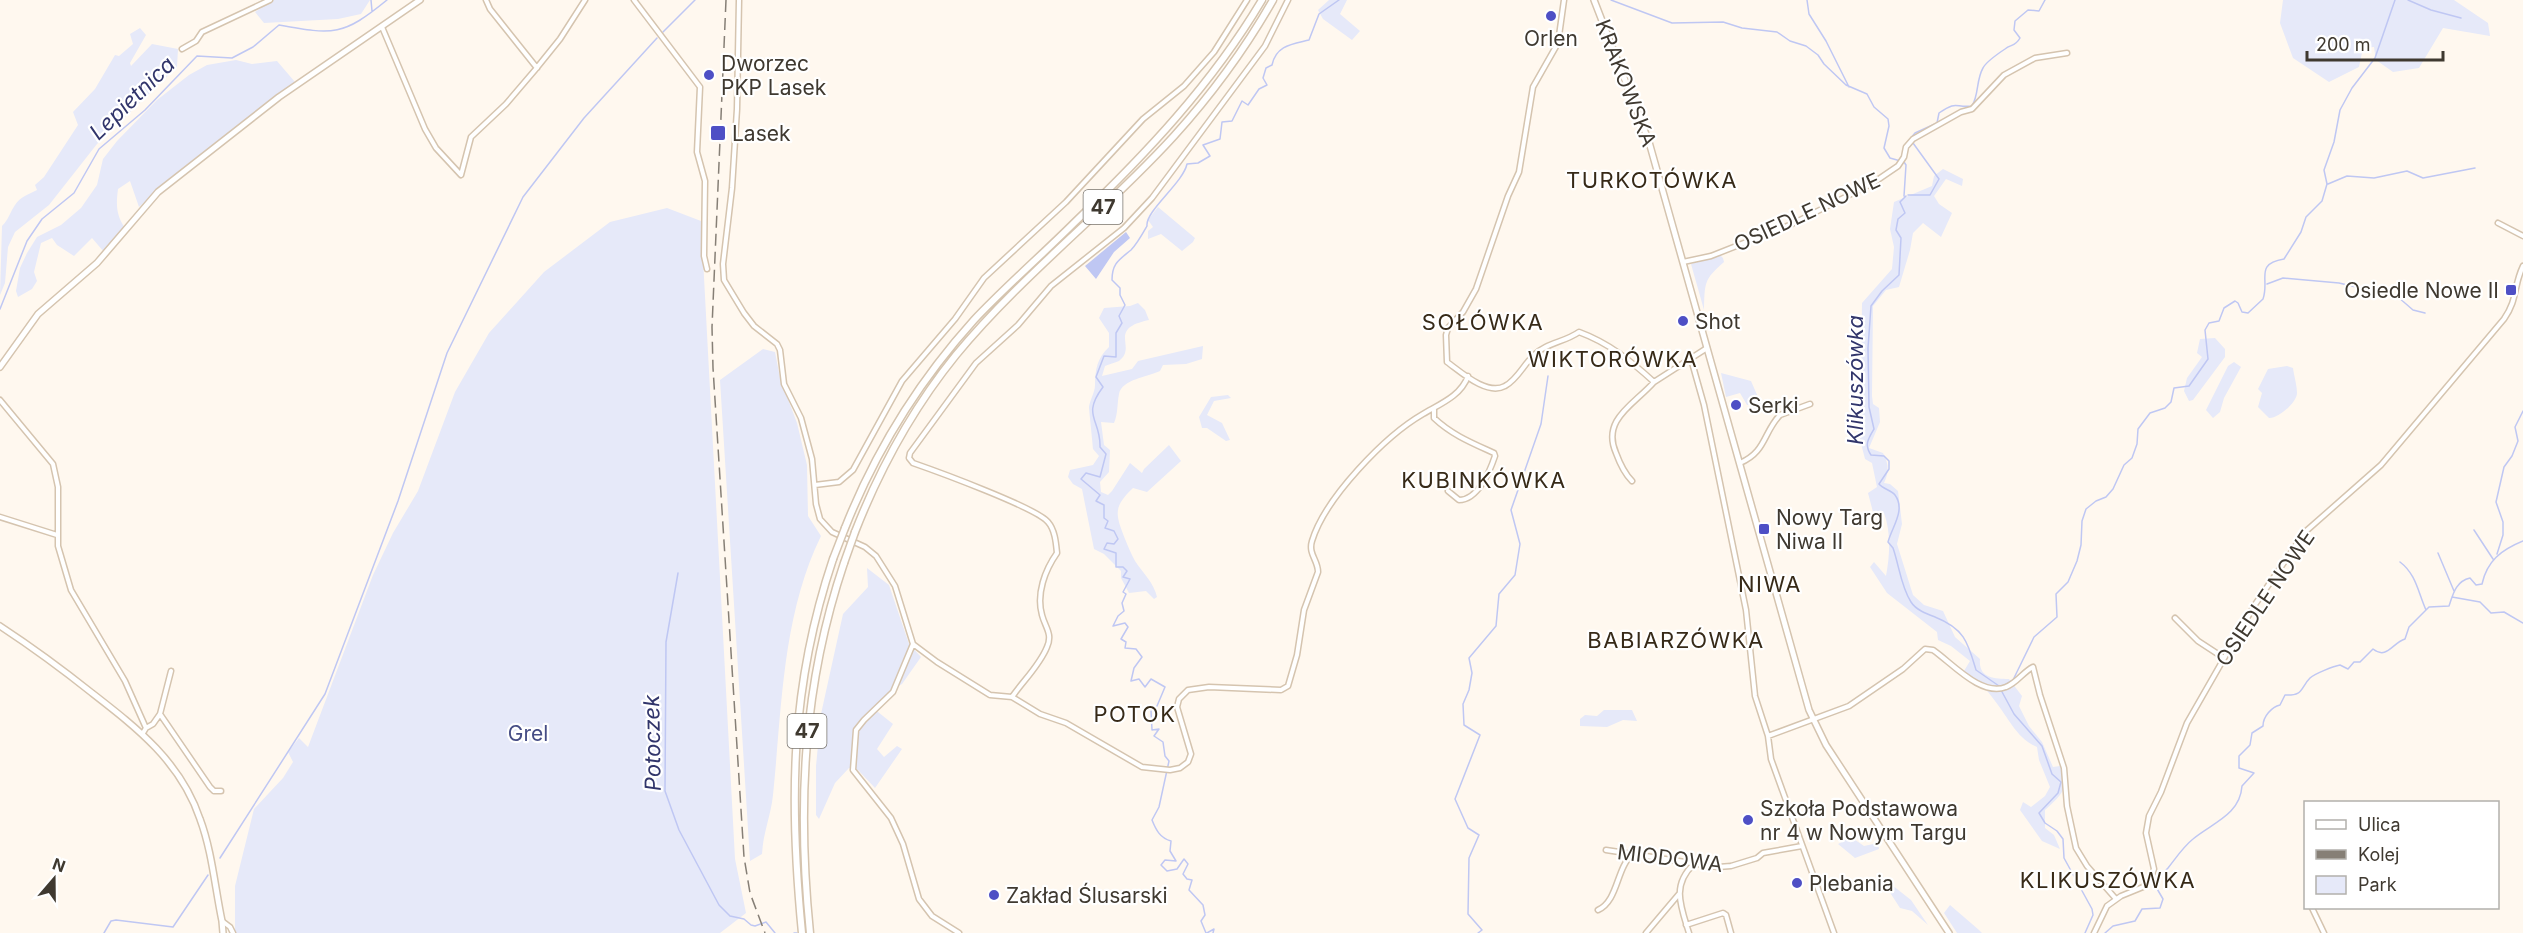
<svg xmlns="http://www.w3.org/2000/svg" width="2523" height="933" viewBox="0 0 2523 933" font-family="Inter,sans-serif">
  <rect width="100%" height="100%" fill="#fff8ef"/>
  <!-- green -->
  <path fill="#e6e9f9" d="M273,0h97l-9,14 -23,5 -74,4 -9,-11z
    M1329,0h18l-7,14 20,17 -8,9 -29,-21 -5,-9z
    M2283,0h171l34,23 2,13 -47,-8 -24,40 -26,4 -17,-12 -2,-13 -11,1 -4,19 -30,15 -36,-24 -13,-35z
    M140,28l6,7 -16,28 1,3 21,-22 26,5 -1,18 -80,77 -48,61 -34,27 -7,15 -3,36 -5,12 2,-69c7,-7 8,-14 13,-21 5,-8 14,-11 22,-15l-2,-5 9,-8 34,-52 -5,-13 22,-23 20,-34 4,1 14,-12 -3,-10z
    M236,60l16,4 25,-3 18,21 -112,86 -44,39 -9,-26 -12,8c-2,16 -2,26 7,39l-21,24 -12,-14 -18,18 -17,-11 -5,-7 -11,5 -7,29 3,9 -5,8 -14,8 -2,-6 4,-23 7,-15 10,-16 24,-12 20,-17 16,-23 6,-26 14,-18 40,-41 32,-25 18,-10z
    M1943,169l20,10 -1,7 -16,-7 -12,17 5,8 13,9 -11,24 -18,-14 -10,10 -3,17 -11,37 -13,3 -13,16 -1,90 1,8 6,4 1,14 -11,26 14,5c6,11 6,19 1,30l6,1 8,7 4,33 -5,20 16,51 11,10 19,6 12,26 25,22c-2,19 14,20 29,20l13,17 -3,10 10,20 13,16 11,25 7,-1c10,23 2,28 -15,44v18l9,7 6,14 -18,-8 -22,-31 3,-8 8,5 14,-11 5,-9 -11,-27 -2,-13c-20,-8 -29,-30 -42,-46 -8,-12 -19,-21 -31,-30l6,-10 -19,-15 -13,-6 -1,-8 -50,-39 -17,-26 4,-5 12,14c4,-21 5,-44 -2,-63l-11,-1 -5,-19 9,-6 -5,-24 -7,-4 -9,-35 5,-14 -3,-18 3,-21 1,-68 30,-34 2,-22 -4,-18 4,-27 38,-16 2,-10z
    M1158,207l37,31 -2,4 -11,9 -21,-17 -13,5v-8l5,-4 -5,-7z
    M667,208l34,13 34,638 11,54 -26,20h-485v-47l19,-77 29,-31 10,-16 -5,-10 11,-14 9,9 65,-172 20,-42 25,-42 37,-99 34,-59 55,-61 66,-50z
    M1720,255l3,3 1,4c-21,18 -19,22 -20,48l-13,-46z
    M1138,303l7,7 4,10c-43,9 -11,27 -30,41 -4,2 -10,3 -14,5l-3,10 30,-7 6,-8 65,-15 -1,13 -16,5 -23,1 -3,6c-12,6 -38,8 -41,23 -2,10 -1,20 -5,29l-13,-1 3,23 6,5 -1,22 -9,10 1,10 7,3 4,-4 18,-28 12,10 2,-4 25,-24 12,16 -34,31 -14,-4c-21,20 -17,27 -8,51 3,7 6,15 10,22 8,12 19,22 22,36l-3,2 -8,-8 -17,2 -8,-15v-7l-17,-17 -10,-5 -12,-60 -9,-5 -5,-7 2,-7 23,-5 6,-9c-2,-2 -4,-5 -6,-7 0,-3 -4,-39 -4,-42 1,-7 6,-15 6,-22 0,-15 2,-27 14,-38v-14l-10,-15 5,-10 26,-2z
    M2215,338l10,11v8l-32,43 -4,1 -5,-10 3,-13 15,-21 -5,-4 3,-14z
    M763,349l12,3 5,26 17,45 10,42 1,51 13,20c-39,80 -39,172 -48,259 -2,20 -10,38 -11,59l-12,7 -30,-481z
    M2234,362l7,5 -17,31 -4,14 -7,6 -7,-8 22,-44z
    M2287,366l6,2c1,8 4,17 4,25 0,10 -20,26 -28,25l-11,-11 4,-14 -4,-4 10,-20z
    M1721,373l30,8 10,23 -14,1 -7,-12 -14,4z
    M1228,395l3,3 -17,3 -7,14 15,8 8,17 -4,1 -19,-13h-5l-3,-11 12,-20z
    M867,568l22,17 20,59 12,13 -19,27 -10,6 -19,18 20,16 -16,25 7,8 13,-11 5,3 -27,39 -17,-18 -9,-2 -14,15 -16,36 -3,-4v-49l5,-52 22,-100 25,-27z
    M1604,710h28l5,11 -14,-1 -16,7 -27,-1v-7l5,-4 12,1z
    M1851,837l13,9 14,-3 1,6 -24,9 -17,-14z
    M1878,874l33,26 17,25 -16,-14 -12,-3z
    M1950,905l29,25 3,3h-25l-13,-20z"/>
  <!-- water -->
  <path fill="#bfc7f3" d="M1126,232l4,6 -16,14 -18,27 -11,-13z"/>
  <g fill="none" stroke-linecap="round" stroke-linejoin="round">
    <!-- stream -->
    <path stroke="#bfc7f3" stroke-width="1.5" d="M371,0l1,11
      M1611,0l61,23 51,-1 19,6 35,4 13,9 16,5 12,9 6,9 22,21 21,9 7,13 14,12 1,7 -5,22 6,10 14,4 2,3 -2,31
      M1807,0l2,14 17,27 23,46
      M2408,0l23,10 30,8
      M663,32l32,-32
      M1910,139l5,-6 22,-10 2,-10c19,-13 15,-5 33,-7 7,-11 4,-26 11,-38 3,-6 16,-15 22,-19 6,-5 10,-2 15,-11l-6,-8 1,-9 13,-11 11,1 6,-11
      M2328,184l19,-8 27,2 33,-7 16,7 52,-10
      M1908,195h22l9,-16 -26,-36
      M1906,196l-6,6 5,11 -7,6 -2,11 5,8 -2,37 -17,16 -11,15 -3,42 1,59 5,22c-6,10 -10,16 -3,26l13,1 5,5v8l-10,15c4,5 12,6 16,11 11,15 -3,32 -7,47l5,6c6,17 8,39 18,54 5,8 16,12 24,15 30,12 33,26 41,53l23,16
      M2267,284l16,-6 56,5 59,14 15,13 12,3
      M0,309l27,-68 15,-22 32,-26 25,-44 46,-39 52,-54 35,2 21,-11 26,-22c55,10 64,11 108,-25
      M2474,530l19,29
      M2438,553l16,38
      M2497,554l6,-19v-13l-7,-20 8,-35 8,-11 6,-15 -3,-14 8,-16
      M2400,562c16,12 18,30 26,48
      M678,573l-12,69 -1,149 14,39 40,75 11,11 14,3 7,6 4,1 11,-4 9,11
      M2452,597l28,5 11,11 13,-1 19,11
      M2003,686l10,-6 21,-43 23,-20 -1,-23 12,-12 9,-21 4,-16 1,-24 4,-12 10,-8 10,-4 7,-8 11,-24 8,-7 5,-14 1,-15 12,-16 15,-5 6,-6 3,-14 15,-2 19,-27 -3,-29 4,-7 10,-2 5,-13 11,-7 3,2 4,9 6,1 15,-14c7,-20 -9,-35 21,-40l17,-27 5,-15 16,-16 5,-17 -3,-14 10,-28 6,-32 12,-22 23,-30 20,-58
      M2001,690l13,24 28,32 10,28 9,8 -3,11 -19,20 6,10 12,8 6,8 1,19 28,51 1,6 -8,18
      M220,858l105,-164 73,-193 49,-148 76,-156 61,-79 73,-80
      M104,933l7,-12 5,-1 57,7 35,-52
      M794,933h3
      M1206,933l-5,-12 4,-6 -2,-10 -14,-15 3,-10 -5,-1 -4,-5 5,-10 -4,-5 -7,10 -10,2 -6,-6 4,-5 11,1 -6,-10 1,-10c-11,-3 -15,-11 -19,-21l7,-13 10,-46 -4,-5 -2,-14 -9,-6 5,-7 -7,1 -1,-19 6,-5 8,-19 -14,-8 -6,8 -6,-8 -8,2 3,-13 8,-11 -6,-8 -11,-1 1,-6 -5,-3 7,-12 -3,-4 -12,3 5,-10 6,-5 -2,-8 4,-9 -3,-2 7,-13 -7,-2 4,-6 -4,-4h-7v-14l-12,-4 3,-6 7,1 4,-5 -4,-8 -9,-3 3,-7 -4,-3v-13l-8,-4 4,-6 -19,-16 5,-6 14,4 6,-23 -6,-7c1,-28 -19,-31 3,-60l-7,-10 8,-21 12,1v-24l6,-10 -3,-7 6,-11 -5,-10v-7l-8,-8c0,-17 7,-20 19,-30 6,-6 12,-17 16,-24 -2,-15 36,-43 40,-62l11,-1 12,-7 -7,-11 17,-6 2,-17 10,-1 10,-20 6,4 11,-16 8,-4 -4,-7 3,-10 6,-3c4,-20 21,-21 37,-25l10,-26 20,-14
      M1207,933l7,-4 -1,4
      M1478,933l4,-3 -14,-16 1,-56 10,-23 -11,-7 -13,-29 25,-64 -16,-10 -1,-21 6,-14 3,-17 -3,-15 27,-32 3,-32 16,-19 5,-31 -9,-34 30,-86 7,-48
      M2105,933l8,-7 22,-5 7,-12 18,-1 3,-9 -7,-12c0,-10 6,-12 12,-19 8,-10 15,-21 25,-29 19,-16 47,-24 49,-53l12,-13 -15,-5v-12l11,-11 2,-12 11,-7c0,-10 9,-19 17,-21l5,-10c19,1 15,-7 25,-17 4,-4 24,-12 30,-13l8,4 6,-7h6l13,-13c14,11 19,-6 32,-10l4,-12 20,-20 20,-1c4,-12 7,-25 21,-28l6,7 6,-1c5,-23 19,-34 41,-43"/>
    <!-- minor casing -->
    <g stroke="#d5c4af" stroke-width="7">
      <path id="minor" d="M486,0l4,9 47,59
        M634,0l66,87 -3,65 8,29 -1,75 3,13
        M739,0l-2,109 -5,79 -9,76 1,16 20,33 10,13 23,18 3,6 4,34 17,34 11,41 4,45 4,15 12,13 33,15 11,9 19,30 18,58 24,18 53,33 22,2 28,17 26,9 76,44 28,3 10,-2 8,-6 3,-8 -14,-47 2,-8 9,-9 21,-3 72,3 7,-4 9,-31 7,-45 14,-38c0,-12 -10,-18 -6,-31 13,-43 73,-105 111,-127 17,-10 38,-18 45,-38
        M1564,0l-6,43 -25,44 -14,85 -11,24 -32,93 -13,23 -15,16 -2,7 1,27c14,10 40,34 58,24 12,-6 19,-22 29,-31 12,-12 31,-13 45,-23 30,11 52,29 75,50l53,-34
        M382,27l43,102 11,19 25,27 10,-38 35,-33 29,-34 25,-31 25,-39
        M182,49l14,-8 6,-9 68,-32
        M2498,223l25,13
        M1683,262l28,-6 81,-32 81,-41 25,-17 6,-9 2,-10 7,-8 48,-27 11,-3 32,-34 31,-17 32,-5
        M1691,359l13,46 42,205 9,86 13,40 3,23 63,174
        M0,400l53,64 5,23v59l13,44 54,91 21,47 -3,5
        M1434,409v9c18,17 38,25 60,35l1,3c-5,15 -17,44 -36,44l-11,-9
        M1740,463c26,-11 23,-30 40,-48l30,-11
        M1632,481c-8,-8 -12,-17 -16,-28 -15,-34 19,-49 38,-71
        M815,485l24,-3 14,-12 49,-89 53,-62 29,-41 82,-76 77,-83 41,-33 30,-34 33,-52
        M0,517l57,18
        M2175,618l23,23 26,17
        M913,644l-20,48 -29,28 -8,10 -3,40 38,48 12,26 16,55 13,17 27,17
        M1012,697c11,-16 28,-32 35,-50 6,-13 -2,-20 -5,-32 -6,-21 3,-45 15,-62 -1,-10 -2,-23 -9,-31 -11,-14 -112,-51 -135,-59l-4,-5 1,-5 66,-90 42,-38 33,-39 73,-58 28,-30 113,-152 23,-46
        M160,714l11,-43
        M146,728l7,-4 7,-10 50,73 4,4h7
        M1768,736l81,-30 54,-37 22,-20 8,1c19,13 48,47 73,37 11,-4 17,-15 27,-20l7,28 24,73 3,38 9,42 11,18 29,33
        M1606,850l112,17 13,-1 26,-8 6,-5 39,-7
        M2312,908l12,25
        M1598,910c21,-10 18,-43 35,-56
        M222,921l8,6 3,6
        M1686,925l37,-12 3,2 5,18
        M1646,933l33,-39
        M1689,933c-8,-26 -18,-48 5,-69
        M2094,933l13,-27 14,-10 22,-9 8,-10 3,-8 -8,-36 3,-17 12,-24 26,-69 67,-117 51,-74 76,-67 123,-146c14,-20 9,-32 19,-53"/>
    </g>
    <!-- tertiary casing -->
    <g stroke="#d5c4af" stroke-width="8">
      <path id="tertiary" d="M0,367l38,-53 59,-51 61,-71 121,-95 141,-97
        M0,626c32,21 62,43 92,67 45,35 89,69 108,126 12,32 15,69 22,102l1,12"/>
    </g>
    <!-- secondary casing -->
    <g stroke="#d5c4af" stroke-width="8">
      <path id="secondary" d="M1594,0l55,142 160,568 17,35 123,188"/>
    </g>
    <!-- primary casing -->
    <g stroke="#d5c4af" stroke-width="9">
      <path id="primary" d="M845,528c30,-76 74,-147 129,-208 32,-34 68,-65 101,-98 71,-68 137,-138 187,-222
        M855,532c25,-64 58,-124 101,-177 66,-80 149,-143 218,-219 38,-42 71,-87 99,-136
        M802,933c-13,-133 -12,-246 31,-374
        M810,933c-13,-128 -7,-248 34,-370"/>
    </g>
    <!-- minor -->
    <use href="#minor" stroke="#fff" stroke-width="4"/>
    <!-- tertiary -->
    <use href="#tertiary" stroke="#fff" stroke-width="5"/>
    <!-- secondary -->
    <use href="#secondary" stroke="#fff" stroke-width="5"/>
    <!-- primary -->
    <use href="#primary" stroke="#fff" stroke-width="6"/>
    <!-- rail -->
    <path stroke="#867f76" stroke-width="1.5" stroke-dasharray="12 6" stroke-linecap="butt" d="M726,0l-14,327 1,41 31,489 6,36 15,40"/>
    <!-- primary-bridge casing -->
    <g stroke="#d5c4af" stroke-width="9" stroke-linecap="butt">
      <path id="primary-bridge" d="M833,559l12,-31
        M844,563l11,-31"/>
    </g>
    <!-- primary-bridge -->
    <use href="#primary-bridge" stroke="#fff" stroke-width="6"/>
  </g>
  <!-- markers -->
  <g fill="#4e4fc5" stroke="#fff" stroke-width="2">
    <circle cx="1551" cy="16" r="6"/>
    <circle cx="709" cy="75" r="6"/>
    <rect x="710" y="125" width="16" height="16" rx="3"/>
    <rect x="2505" y="284" width="12" height="12" rx="3"/>
    <circle cx="1683" cy="321" r="6"/>
    <circle cx="1736" cy="405" r="6"/>
    <rect x="1758" y="523" width="12" height="12" rx="3"/>
    <circle cx="1748" cy="820" r="6"/>
    <circle cx="1797" cy="883" r="6"/>
    <circle cx="994" cy="895" r="6"/>
  </g>
  <g text-anchor="middle" dominant-baseline="central" stroke-width="4.5" stroke-linejoin="round" paint-order="stroke">
    <!-- shield labels -->
    <g fill="#fff" stroke="#79746e" stroke-width="1.5">
      <rect x="1083.5" y="190" width="39" height="34" rx="4.5"/>
      <rect x="787.5" y="714" width="39" height="34" rx="4.5"/>
    </g>
    <g font-size="20" font-weight="bold" fill="#3f3930">
      <text x="1103" y="207">47</text>
      <text x="807" y="731">47</text>
    </g>
    <!-- poi labels -->
    <g font-size="21" fill="#3f3930" stroke="#fff" text-anchor="start">
      <text x="1551" y="38" text-anchor="middle">Orlen</text>
      <text x="721" y="63">Dworzec<tspan x="721" dy="24">PKP Lasek</tspan></text>
      <text x="732" y="133">Lasek</text>
      <text x="2499" y="290" text-anchor="end">Osiedle Nowe II</text>
      <text x="1695" y="321">Shot</text>
      <text x="1748" y="405">Serki</text>
      <text x="1776" y="517">Nowy Targ<tspan x="1776" dy="24">Niwa II</tspan></text>
      <text x="1760" y="808">Szkoła Podstawowa<tspan x="1760" dy="24">nr 4 w Nowym Targu</tspan></text>
      <text x="1809" y="883">Plebania</text>
      <text x="1006" y="895">Zakład Ślusarski</text>
    </g>
    <!-- street labels -->
    <g font-size="21" fill="#3f3930" stroke="#fff">
      <text transform="translate(1626 83) rotate(69)">KRAKOWSKA</text>
      <text transform="translate(1807 212) rotate(-25)">OSIEDLE NOWE</text>
      <text transform="translate(2265 598) rotate(-56)">OSIEDLE NOWE</text>
      <text transform="translate(1670 858) rotate(7)">MIODOWA</text>
    </g>
    <!-- park labels -->
    <g font-size="21" fill="#464d85" stroke="#fff">
      <text x="528" y="733">Grel</text>
    </g>
    <!-- water labels -->
    <g font-size="22" font-style="italic" fill="#31356b" stroke="#fff">
      <text transform="translate(132 98) rotate(-44)">Lepietnica</text>
      <text transform="translate(1855 380) rotate(-90)">Klikuszówka</text>
      <text transform="translate(652 743) rotate(-91)">Potoczek</text>
    </g>
    <!-- neighbourhood labels -->
    <g font-size="22" letter-spacing="1.5" fill="#372a18" stroke="#fff">
      <text x="1652" y="180">TURKOTÓWKA</text>
      <text x="1483" y="322">SOŁÓWKA</text>
      <text x="1613" y="359">WIKTORÓWKA</text>
      <text x="1484" y="480">KUBINKÓWKA</text>
      <text x="1770" y="584">NIWA</text>
      <text x="1676" y="640">BABIARZÓWKA</text>
      <text x="1135" y="714">POTOK</text>
      <text x="2108" y="880">KLIKUSZÓWKA</text>
    </g>
  </g>
  <!-- legend -->
  <rect x="2304" y="801" width="195" height="108" fill="#ffffff" stroke="#b2b0ac" stroke-width="1.5"/>
  <rect x="2316" y="820" width="30" height="9" fill="#ffffff" stroke="#b2b0ac" stroke-width="1.5"/>
  <text x="2358" y="831" font-size="18" fill="#3f3930">Ulica</text>
  <rect x="2316" y="850" width="30" height="9" fill="#867f76" stroke="#b2b0ac" stroke-width="1.5"/>
  <text x="2358" y="861" font-size="18" fill="#3f3930">Kolej</text>
  <rect x="2316" y="876" width="30" height="18" fill="#e6e9f9" stroke="#b2b0ac" stroke-width="1.5"/>
  <text x="2358" y="891" font-size="18" fill="#3f3930">Park</text>
  <!-- north arrow -->
  <g transform="translate(54 879) rotate(20)" stroke="#ffffff" stroke-width="4.5" paint-order="stroke">
  <path d="M0-4.5L10 22L0 15L-10 22Z" fill="#3f3930"/>
  <text y="-9" font-size="16" font-weight="bold" text-anchor="middle" fill="#3f3930">N</text>
  </g>
  <!-- scale -->
  <path d="M2307 51v9h136v-9" fill="none" stroke="#3f3930" stroke-width="3"/>
  <text x="2316" y="51" font-size="18" fill="#3f3930" stroke="#ffffff" stroke-width="4.5" paint-order="stroke">200 m</text>
</svg>
